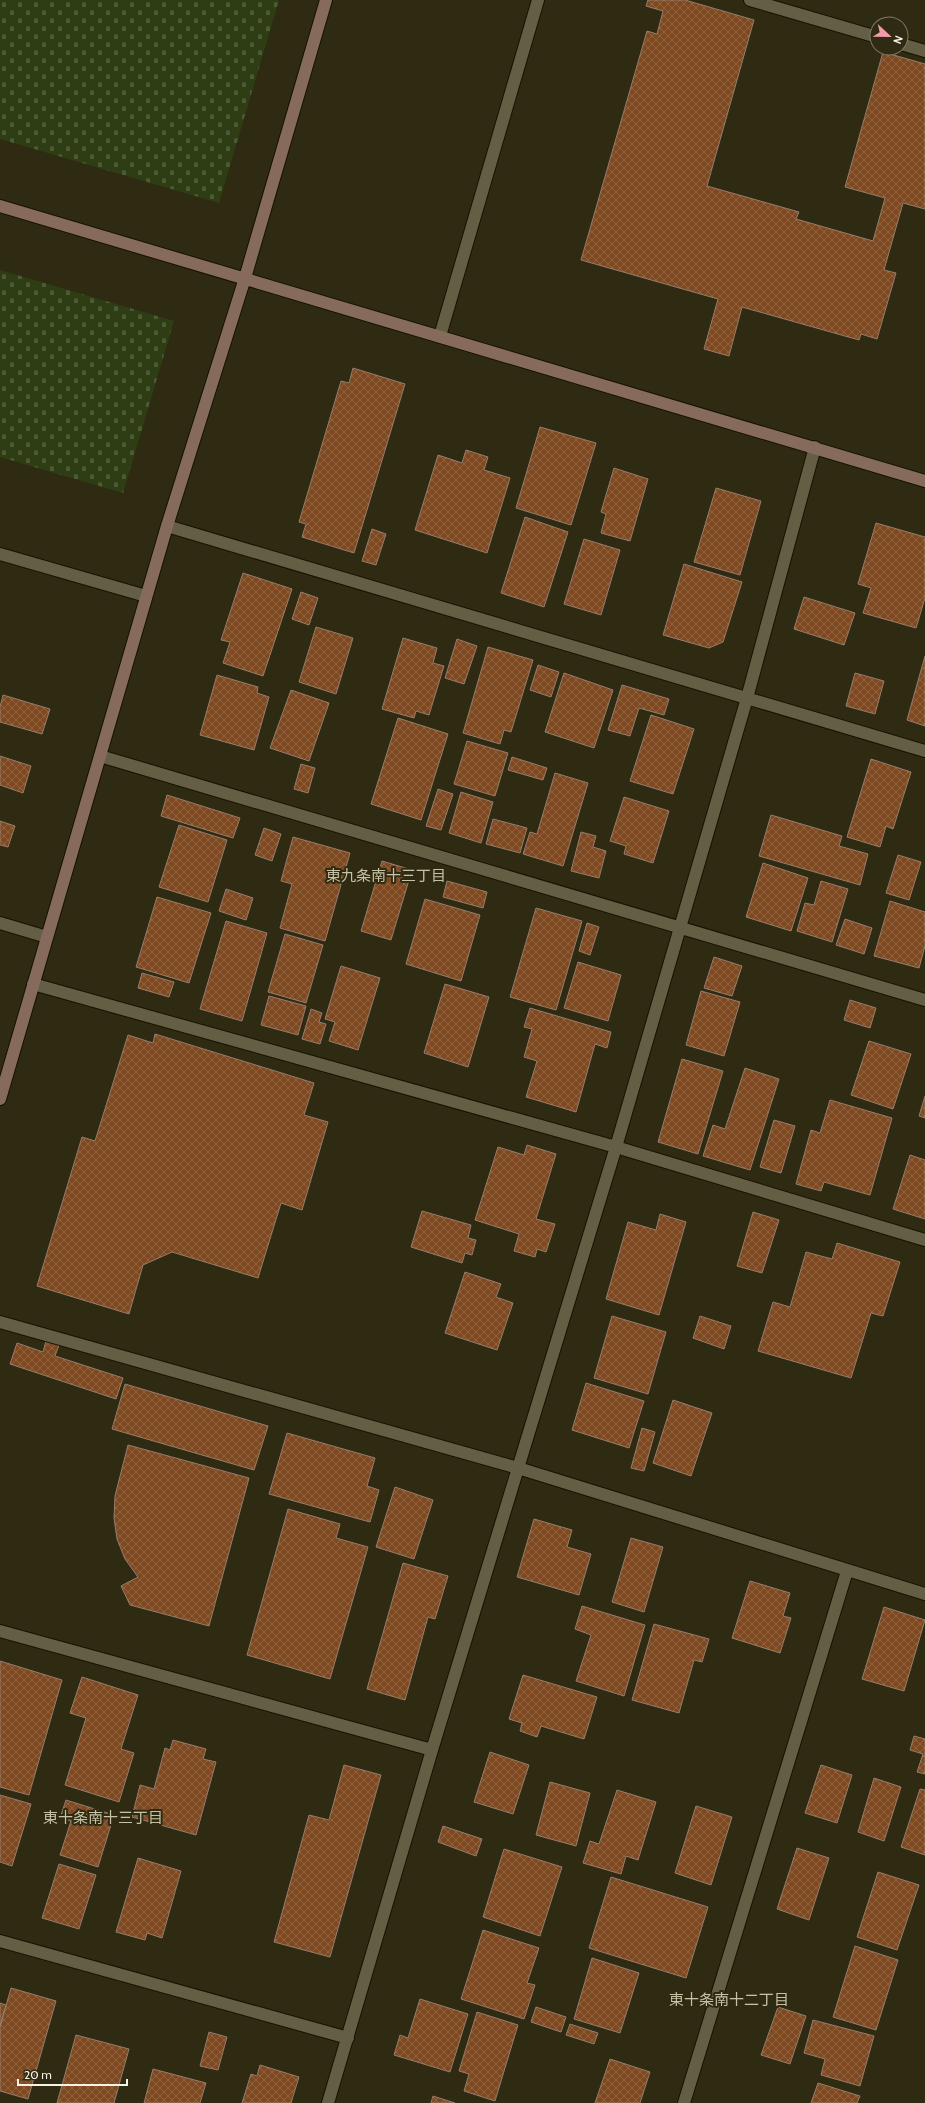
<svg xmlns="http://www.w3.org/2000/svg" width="925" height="2103" viewBox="0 0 925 2103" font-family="Cabin,'Noto Sans JP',sans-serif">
  <defs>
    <pattern id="cemetery-stones" width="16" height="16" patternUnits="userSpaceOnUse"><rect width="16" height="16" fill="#2e3d14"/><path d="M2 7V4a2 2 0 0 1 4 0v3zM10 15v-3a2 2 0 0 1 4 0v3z" fill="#4d5a36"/></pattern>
    <pattern id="building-cross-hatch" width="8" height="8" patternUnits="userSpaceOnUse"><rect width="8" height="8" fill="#7e4921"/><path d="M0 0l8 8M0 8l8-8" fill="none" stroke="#916441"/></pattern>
  </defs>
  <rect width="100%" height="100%" fill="#2f2a12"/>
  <!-- cemetery -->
  <path fill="url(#cemetery-stones)" d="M0,0h279l-60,203 -219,-64z
    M0,270l174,51 -51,172 -123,-36z"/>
  <!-- building -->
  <path fill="url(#building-cross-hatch)" stroke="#967d6d" d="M648,0h37l69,20 -47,166 92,26 -3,7 77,22 12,-43 -40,-11 38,-135 42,12v145l-22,-6 -19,67 12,3 -19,66 -16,-5 -2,6 -117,-33 -13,49 -25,-7 14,-50 -137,-39 66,-229 10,3 6,-23 -17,-5z
    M353,368l52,16 -51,169 -52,-16 4,-13 -7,-2 42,-141 8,2z
    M540,427l56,16 -25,82 -55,-17z
    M466,450l22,7 -4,13 26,8 -23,75 -72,-23 23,-75 24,8z
    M614,468l34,11 -18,62 -29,-8 5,-19 -5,-2z
    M716,488l45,13 -21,74 -46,-13z
    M525,517l43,15 -24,75 -43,-14z
    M876,523l49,14v61l-9,30 -53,-15 8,-25 -13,-4z
    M372,529l14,5 -10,31 -14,-4z
    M584,539l36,11 -19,65 -37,-11z
    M684,564l58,18 -19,60 -14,6 -46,-13z
    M243,573l49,16 -29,87 -40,-13 7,-21 -9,-2z
    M301,592l17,6 -9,27 -17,-6z
    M804,597l51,16 -11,32 -50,-16z
    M316,627l37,11 -17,56 -37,-12z
    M403,638l34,10 -4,15 11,3 -15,49 -13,-4 -2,7 -32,-9z
    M457,639l20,7 -13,38 -19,-6z
    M488,647l45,13 -22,72 -7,-2 -4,14 -37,-11z
    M925,656v70l-18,-6z
    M538,665l21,7 -8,25 -21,-7z
    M564,673l49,17 -19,58 -49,-16z
    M855,673l29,8 -9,33 -29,-8z
    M217,675l41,12 -1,6 12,4 -15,53 -54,-15z
    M622,685l47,14 -5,16 -25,-7 -9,28 -22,-6z
    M291,690l38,13 -20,58 -39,-13z
    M3,695l47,14 -8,25 -42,-12v-15z
    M651,715l43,14 -21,65 -43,-13z
    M398,718l50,16 -27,86 -50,-16z
    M467,741l41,12 -13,43 -41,-12z
    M0,756l31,10 -8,27 -23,-8z
    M512,757l35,11 -4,12 -35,-10z
    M871,759l40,13 -18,57 -7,-3 -6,21 -33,-10z
    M301,764l14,4 -7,25 -14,-4z
    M555,773l33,10 -25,83 -40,-12 7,-22 7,2z
    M438,789l15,5 -12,36 -15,-4z
    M461,792l32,10 -12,41 -32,-10z
    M167,795l73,23 -7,20 -72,-22z
    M624,797l45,14 -16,52 -29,-9 2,-8 -16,-5z
    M771,815l71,21 -3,10 29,8 -8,31 -101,-29z
    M493,819l34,9 -7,25 -34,-9z
    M0,821l15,5 -7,21 -8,-2z
    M179,825l48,15 -19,62 -49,-15z
    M264,828l17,6 -9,27 -17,-6z
    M581,832l15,4 -3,11 13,4 -7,27 -28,-7z
    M293,837l57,16 -25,88 -45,-13 12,-44 -11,-3z
    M898,855l23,7 -12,38 -23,-7z
    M382,861l30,9 -21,70 -30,-9z
    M763,863l45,15 -17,53 -45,-14z
    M447,881l40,11 -4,16 -40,-11z
    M821,881l27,8 -16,53 -35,-11 8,-28 9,2z
    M226,889l27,9 -7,22 -27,-9z
    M157,897l54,16 -22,70 -53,-16z
    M425,899l55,16 -19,66 -55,-17z
    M890,901l35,11v34l-6,22 -45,-12z
    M536,908l46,13 -26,89 -46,-13z
    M845,919l27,9 -8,26 -28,-9z
    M226,921l41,12 -25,88 -42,-12z
    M587,923l12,4 -9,28 -11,-4z
    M285,934l38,11 -17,58 -38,-11z
    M714,957l28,9 -10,30 -28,-8z
    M578,962l43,13 -13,46 -44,-13z
    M341,966l39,12 -22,72 -29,-9 6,-19 -10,-3z
    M142,973l32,9 -5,15 -31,-9z
    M445,984l44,13 -21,70 -44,-14z
    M701,991l39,11 -16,54 -38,-11z
    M269,996l37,10 -8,29 -37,-10z
    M850,1000l26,8 -6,20 -26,-8z
    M530,1008l81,24 -4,16 -12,-4 -19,68 -50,-15 11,-36 -13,-4 8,-28 -8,-2z
    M311,1009l11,4 -3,9 7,2 -6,20 -18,-5z
    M155,1034l159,49 -10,32 24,7 -26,88 -21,-7 -23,75 -86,-26 -29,13 -14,49 -92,-28 45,-149 13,4 33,-106 25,8z
    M869,1041l42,13 -18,55 -42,-14z
    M682,1059l41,12 -25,83 -40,-12z
    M745,1068l34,11 -29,91 -47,-14 10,-31 12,4z
    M925,1096v22l-6,-2z
    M830,1100l62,18 -22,77 -46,-13 -3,9 -25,-7 15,-54 9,3z
    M774,1120l21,6 -14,47 -21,-6z
    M527,1145l29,9 -20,65 19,5 -9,28 -9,-3 -2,8 -21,-6 5,-17 -44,-14 23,-73 26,8z
    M910,1155l15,5v59l-32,-10z
    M422,1211l49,14 -3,13 8,2 -4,15 -7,-2 -3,10 -51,-16z
    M753,1212l26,8 -17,53 -25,-7z
    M660,1214l26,8 -27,93 -53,-16 22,-77 28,8z
    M837,1243l63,19 -17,54 -12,-3 -20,65 -93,-27 15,-49 17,5 16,-55 26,7z
    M465,1272l36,12 -5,13 17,6 -16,47 -52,-17z
    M612,1316l54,16 -18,62 -54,-16z
    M700,1316l31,10 -7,23 -31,-11z
    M46,1341l13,4 -4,11 68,22 -7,21 -106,-35 7,-21 26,9z
    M586,1383l58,18 -15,47 -57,-18z
    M125,1384l143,42 -14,44 -142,-41z
    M673,1400l39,13 -21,63 -38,-13z
    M642,1428l13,4 -11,39 -13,-3z
    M287,1433l88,25 -8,28 12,4 -9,32 -101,-28z
    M128,1445l121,33 -40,148 -79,-21 -9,-19 17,-9 -13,-18 -8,-20 -3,-21 1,-22z
    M395,1487l38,13 -19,59 -38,-12z
    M288,1509l52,15 -4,14 32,9 -38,132 -83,-24z
    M534,1519l38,11 -5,17 24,7 -12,41 -62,-18z
    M631,1538l32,9 -19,65 -32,-10z
    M403,1563l45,13 -13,43 -7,-2 -23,83 -38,-11z
    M750,1581l40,12 -7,23 8,2 -11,35 -48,-15z
    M582,1606l63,19 -21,71 -48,-15 15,-46 -16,-6z
    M884,1607l41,13 -21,71 -42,-12z
    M654,1624l55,15 -7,23 -8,-2 -15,53 -47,-13z
    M0,1661l62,19 -33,115 -29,-8z
    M523,1675l74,22 -13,42 -43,-13 -4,11 -17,-6 2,-8 -13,-4z
    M82,1677l56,18 -17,54 13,4 -15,49 -54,-17 21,-67 -16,-5z
    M914,1736l11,3v35l-8,-2 6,-18 -13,-4z
    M173,1740l33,9 -3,10 13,3 -20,73 -64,-18 8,-32 14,4 11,-41 5,2z
    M490,1752l39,13 -16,49 -39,-12z
    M344,1765l37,10 -51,182 -56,-15 35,-127 20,5z
    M821,1765l31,10 -15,48 -32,-10z
    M874,1778l27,9 -17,54 -26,-9z
    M550,1782l40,11 -14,53 -40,-11z
    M920,1789l5,1v65l-24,-8z
    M617,1790l39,12 -18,58 -12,-4 -5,18 -38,-11 7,-22 9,3z
    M0,1795l31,9 -19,62 -12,-4z
    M66,1800l48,15 -16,52 -38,-12 11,-34 -11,-3z
    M696,1806l36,11 -21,68 -36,-12z
    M443,1826l39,13 -6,17 -38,-14z
    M797,1848l32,10 -20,62 -32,-11z
    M504,1849l58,18 -22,69 -57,-19z
    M138,1858l43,13 -19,67 -15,-5 -2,7 -29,-8z
    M59,1864l37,11 -17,54 -37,-11z
    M878,1872l41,13 -22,65 -40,-13z
    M611,1877l97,30 -22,71 -97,-30z
    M483,1930l56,18 -12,35 8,2 -11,34 -63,-20z
    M855,1946l43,14 -22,70 -43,-13z
    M592,1958l47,15 -19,60 -46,-14z
    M11,1988l45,13 -28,98 -28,-8v-64z
    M420,1999l48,15 -18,58 -56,-17 6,-20 8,3z
    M0,2003l6,2 -6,22z
    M536,2007l30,10 -5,15 -30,-10z
    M778,2007l28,9 -16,48 -29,-9z
    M477,2012l41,13 -23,76 -31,-10 5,-17 -10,-3z
    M813,2020l61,16 -14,50 -39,-11 4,-16 -21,-6z
    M570,2024l28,9 -4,11 -28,-9z
    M209,2032l18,5 -9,33 -18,-4z
    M76,2035l53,14 -15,54h-57z
    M610,2059l40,13 -10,31h-45z
    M260,2065l39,12 -8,26h-49l9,-29 6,2z
    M153,2069l53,14 -6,20h-56z
    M818,2083l42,13 -3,7h-46z
    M433,2096l22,7h-24z"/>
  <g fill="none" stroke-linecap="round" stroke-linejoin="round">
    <!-- lane casing -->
    <g stroke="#171200" stroke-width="14">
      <path id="lane" d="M750,0l127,37
        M901,44l24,7
        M440,336l98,-336
        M0,554l146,42
        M0,923l47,14"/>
    </g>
    <!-- street casing -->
    <g stroke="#171200" stroke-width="14">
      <path id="street" d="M167,526l758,225
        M100,756l825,244
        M33,984l583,163 309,93
        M0,1322l518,146 407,126
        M0,1631l432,119
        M0,1941l348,97
        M328,2103l104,-353 184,-603 131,-449 68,-251
        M684,2103l163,-532"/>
    </g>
    <!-- secondary casing -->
    <g stroke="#171200" stroke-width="14">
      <path id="secondary" d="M0,206l925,275
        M0,1099l167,-573 78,-248 81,-278"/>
    </g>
    <!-- lane -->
    <use href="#lane" stroke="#645e45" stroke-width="12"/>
    <!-- street -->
    <use href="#street" stroke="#645e45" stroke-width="12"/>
    <!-- secondary -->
    <use href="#secondary" stroke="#866b5d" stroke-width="12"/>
  </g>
  <g text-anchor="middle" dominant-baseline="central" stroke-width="4" stroke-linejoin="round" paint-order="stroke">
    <!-- neighbourhood labels -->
    <g font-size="15" fill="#c7c1a5" stroke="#2f2a12">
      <text x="386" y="876">東九条南十三丁目</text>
      <text x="103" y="1818">東十条南十三丁目</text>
      <text x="729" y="2000">東十条南十二丁目</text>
    </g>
  </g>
  <!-- north arrow -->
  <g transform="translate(889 36) rotate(112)"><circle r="19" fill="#2f2a12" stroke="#7f7a66"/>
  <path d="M0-3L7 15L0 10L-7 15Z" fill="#f39aa8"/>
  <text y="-6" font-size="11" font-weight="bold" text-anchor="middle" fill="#f6f3e5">N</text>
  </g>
  <!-- scale -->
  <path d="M18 2079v6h109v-6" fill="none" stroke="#f6f3e5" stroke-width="2"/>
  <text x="24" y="2079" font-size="12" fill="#f6f3e5" stroke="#2f2a12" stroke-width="3" paint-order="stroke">20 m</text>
</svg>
